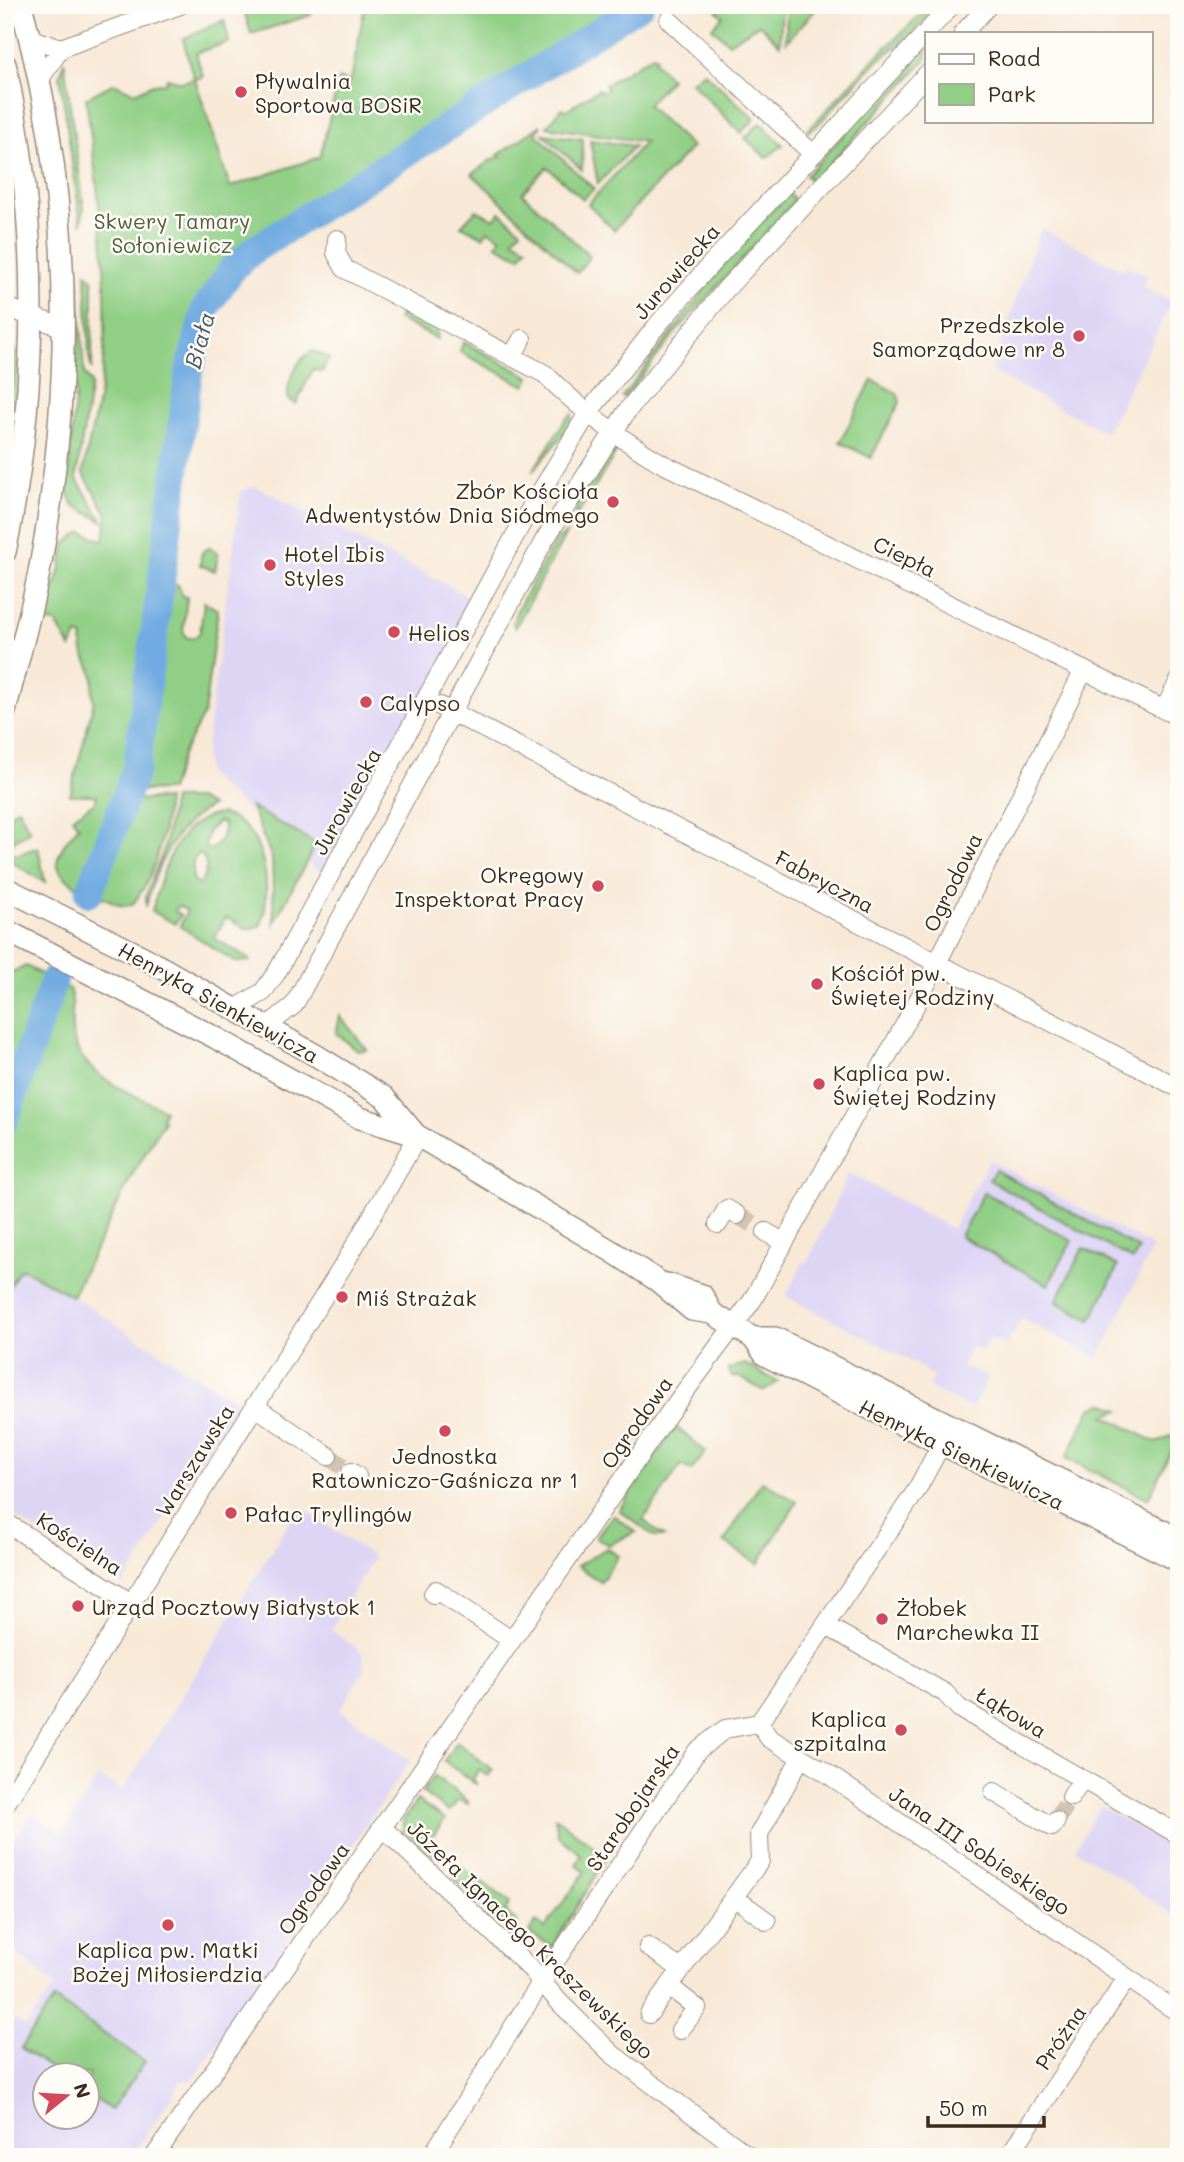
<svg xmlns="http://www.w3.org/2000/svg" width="1184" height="2162" viewBox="0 0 1184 2162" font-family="Mali,sans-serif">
  <rect width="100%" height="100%" fill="#fdfcf7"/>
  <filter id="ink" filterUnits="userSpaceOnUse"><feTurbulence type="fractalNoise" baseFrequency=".0143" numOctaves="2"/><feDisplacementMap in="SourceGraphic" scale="14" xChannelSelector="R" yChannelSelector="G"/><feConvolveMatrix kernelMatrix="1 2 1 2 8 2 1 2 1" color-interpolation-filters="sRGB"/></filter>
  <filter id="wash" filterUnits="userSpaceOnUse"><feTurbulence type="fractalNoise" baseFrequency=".00686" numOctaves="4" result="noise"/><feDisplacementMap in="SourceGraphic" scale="28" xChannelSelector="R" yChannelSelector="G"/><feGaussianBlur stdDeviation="1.57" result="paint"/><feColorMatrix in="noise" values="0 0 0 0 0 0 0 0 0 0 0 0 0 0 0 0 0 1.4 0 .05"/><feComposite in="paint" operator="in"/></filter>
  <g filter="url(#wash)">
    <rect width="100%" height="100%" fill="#f8e9d7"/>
    <!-- built -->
    <path fill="#ded5f5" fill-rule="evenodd" d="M1041,228l82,42 3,-5 21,10 -5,11 30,16 -66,131 -115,-62z
      M255,486l225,116 -153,277 -120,-105 -2,-19 36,-264z
      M989,1160l164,87 -55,112 -76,-40 -16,27 -16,-8 -8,13 -11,-5 -9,20 26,12 -16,31 -44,-22 5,-11 -10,-6 1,-3 -7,1 1,-3 -132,-69 17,-34 4,1 42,-90 103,56z
      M21,1268l51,28 165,106 -114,183 -118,-74v-218z
      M299,1506l75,51 -43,73 32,23 1,17 -24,40 70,51 -217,319 -11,1 -51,76h-126v-121l10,-16 11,6 29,-40 -49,-41 6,-10 -7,-9v-73l27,-40 31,21 35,-58 25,15zM46,2074h42v42h-42z
      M1100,1806l79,46v66l-104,-69z"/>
    <!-- green -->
    <path fill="#91cf86" stroke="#667c52" stroke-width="2" fill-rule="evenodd" d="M260,5h40l11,10 -60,19 -6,-21z
      M365,5h264l-69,49 -305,195c-46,41 -53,64 -66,123l-57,385 -47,134c-37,-19 -34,-34 -6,-65l-7,-8 23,-16 2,-7h-27l24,-94c-4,-10 0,-14 -1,-24 -1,-14 -14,-20 -10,-40l-6,-2 -6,13 -15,-25 -9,-1c-6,-20 5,-26 11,-44 4,-11 4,-23 8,-35l16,-11 22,9 3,-27 -24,-41c5,-30 14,-59 18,-90 12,-94 -3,-191 -15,-285l28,-15 21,10 18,-9 12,-1 2,-5 15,4 12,-3 -11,-40 41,-19 5,22 -33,11 7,24 -8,2 35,108 90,-30 19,-78 12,2z
      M725,5h57l-2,40 -21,-21 -30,19 -17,-15 11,-12 -6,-5z
      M787,5h33l-34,37z
      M931,5h8l-31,32 -33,26 -59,64 -11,6 72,-77z
      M927,44v13l-6,8 -108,117 -7,-6z
      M653,55l4,2 -3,4 17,18 -24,26 45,42 -78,83 -26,-26 57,-62 -98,-15 15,-19 4,2 33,-21 3,4 6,-4 -3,-4z
      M64,61l20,147 -3,17 -21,-149z
      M704,72l51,47 -14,14 -50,-51z
      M760,123l23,22 -17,13 -21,-20z
      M541,125l-5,9 58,55 -11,10 -36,-32 -25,26 68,63 -13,17 -105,-99 19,-14 10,-3 -3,-2z
      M543,134l40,5 -1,31z
      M590,140l44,6 -36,38z
      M5,155l9,95h-4l-5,-45z
      M788,193l7,7 -119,132 -51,66 -3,-1 103,-134z
      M476,210l18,9 6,-7 21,18 -8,9 14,8 -7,10 -24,-12 5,-7 -13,-8 -5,7 -22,-11z
      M86,273l7,7 -1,90 -3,-13z
      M78,276l6,97 7,10 -15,95 27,43 -30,-16 -6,-17 10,-110z
      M403,310l32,17 3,5 -1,7 -39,-20z
      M8,341l7,9 3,17 -13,104z
      M463,342l67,35 -5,9 -65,-34z
      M314,351l15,7 -7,14 -9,-3 -17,35 -7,-4c-5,-14 10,-45 25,-49z
      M872,380l25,13 3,9 -29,56 -31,-16z
      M572,414l-1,11 -39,47 34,-53z
      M617,451l-41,66v-10l33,-52z
      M566,534l-51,94 -2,-6 3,-10 40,-72z
      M210,547l8,7 -3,17 -15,-6 2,-13z
      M163,579l16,7 3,10 5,1 -4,34 4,7h6l7,-5 4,-31 14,8 -14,103 -22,42 -12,35 -38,1 19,-71z
      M167,799c-3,35 -11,78 -35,106l-10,1 -26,-12 34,-94z
      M173,799h25l13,7c-38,21 -55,60 -65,101v-12l18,-46z
      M251,807l65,37 -42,79 -2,-65z
      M18,808l12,23 -15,9 -9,12 11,3 21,-8 7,35 -40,-24v-40z
      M221,814c45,9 52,75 40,111 -13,9 -23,-1 -35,-8l-12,21 34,20 2,3 -15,1 -55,-36 7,-15 -9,-5 -3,5 6,4 -6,9 -23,-13c10,-37 24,-93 69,-97zM219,821l5,4c0,11 -5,22 -16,25l-3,-4 3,-15zM199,853c11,8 8,22 0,32l-6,-6v-19z
      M26,966l43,23c7,16 0,32 4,48 11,41 54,54 92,73l-4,8 3,3 -34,58 -58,117 -51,-28 -16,25v-318z
      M340,1016l27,34 -9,1 -22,-18z
      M995,1170l144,79 -6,11 -144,-80z
      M984,1192l88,49 -24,44 -88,-49z
      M1083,1248l35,18 -27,54 -35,-18z
      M745,1364l33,18 -14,9 -25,-14h-7l-4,-8z
      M1103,1403l17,7 -15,6 52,27 14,-7 6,3 -29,60 -82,-41 25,-50z
      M676,1427l30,25 -15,19 -10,-6 -38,55 21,17h-9l-36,-27z
      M762,1481l35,21 -39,62 -34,-22z
      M613,1515l23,17 -28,13 -12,-8z
      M607,1548l11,8 -17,26 -24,-16z
      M457,1742l36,28 -5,6 -9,-6 -6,9 4,6 -33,-24z
      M434,1776l34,25v3l-10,-4 -9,12 -27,-20z
      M417,1800l28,19 -17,23 8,9 -3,6 -30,-27v-9z
      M555,1817l52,40 -55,90 -23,-15 7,-10 9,6 40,-56 -9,-8 6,-9 -24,-19z
      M461,1867l49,35 -5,9 13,12 -5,6 -13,-7 -46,-43z
      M54,1999l91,63 -34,48 -23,-16v-20h-29l-38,-26z"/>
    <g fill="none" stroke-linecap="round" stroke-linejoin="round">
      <!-- river -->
      <path stroke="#71abe1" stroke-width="28" d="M89,893l47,-124 53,-397 16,-63 28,-41 22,-19 385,-244
        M5,1120l49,-140"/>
    </g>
  </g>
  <g filter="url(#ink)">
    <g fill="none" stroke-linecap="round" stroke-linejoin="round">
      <!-- minor-tunnel -->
      <path stroke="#d2c3b2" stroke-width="18" stroke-dasharray="18 9" stroke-linecap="butt" d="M737,1215l29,17
        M328,1456l23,16
        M1056,1821l15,-24"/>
      <!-- minor casing -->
      <g stroke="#9a8a7a" stroke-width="20">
        <path id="minor" d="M669,20l144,134
          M963,33l26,-28
          M31,39l30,9 119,-43
          M40,79l21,-31
          M337,239l-1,14 9,16 200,105c35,36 74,64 116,89l518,254
          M5,307l59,21
          M512,356l10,-17
          M440,706l739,382
          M1164,710l15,-29
          M235,1009l28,-17 14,-20 246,-451 65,-108 71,-90 52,-59 241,-259
          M266,1027l28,-22 251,-466 82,-128 99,-122 201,-215
          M718,1224l9,-15 10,6
          M766,1232l17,10
          M254,1406l74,50
          M351,1472l6,4
          M5,1522l126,81
          M433,1594l3,-4 75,50
          M825,1625l120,68 14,15 19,11 201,116
          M759,1723l10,15 53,32 357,243
          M994,1792l58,35 4,-6
          M1071,1797l11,-17
          M5,1805l341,-544 72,-125
          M382,1827l148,141 30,35 52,51 138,103
          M735,1898l32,23
          M648,1947l33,22
          M670,1987l27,21 -17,22
          M649,2014l111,-153 -1,-27 41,-75
          M154,2157l515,-744 83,-112 169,-306 163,-325
          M431,2157l111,-176 155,-230 28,-22 34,-6 157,-232 25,-46
          M1008,2157l119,-179"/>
      </g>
      <!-- major casing -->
      <g stroke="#9a8a7a" stroke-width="24">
        <path id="major" d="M5,64c35,160 34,328 0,488
          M5,711c12,-48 26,-96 35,-144 35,-188 32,-377 -19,-562
          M5,888l138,69 174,99 67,41 32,38
          M5,930l211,108 144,80 58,18 195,116 45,29 34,29 20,3 41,25 12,17c136,72 276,136 414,206
          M667,1284l35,11 10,18
          M753,1338h22l404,201"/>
      </g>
      <!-- minor -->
      <use href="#minor" stroke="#fff" stroke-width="18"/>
      <!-- major -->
      <use href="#major" stroke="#fff" stroke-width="21"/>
    </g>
  </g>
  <!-- markers -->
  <g fill="#d1495b" stroke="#fdfcf7" stroke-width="2.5">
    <circle cx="241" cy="92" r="7"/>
    <circle cx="1079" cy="336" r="7"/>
    <circle cx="613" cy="502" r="7"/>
    <circle cx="270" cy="565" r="7"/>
    <circle cx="394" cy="632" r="7"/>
    <circle cx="366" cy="702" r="7"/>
    <circle cx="598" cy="886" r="7"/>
    <circle cx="817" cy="984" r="7"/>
    <circle cx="819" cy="1084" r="7"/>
    <circle cx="342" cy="1297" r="7"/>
    <circle cx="445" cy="1431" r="7"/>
    <circle cx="231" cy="1513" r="7"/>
    <circle cx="78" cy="1606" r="7"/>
    <circle cx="882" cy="1619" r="7"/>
    <circle cx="901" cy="1730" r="7"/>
    <circle cx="168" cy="1925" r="7"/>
  </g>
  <g text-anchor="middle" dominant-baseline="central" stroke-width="5" stroke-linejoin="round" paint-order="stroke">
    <!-- poi labels -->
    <g font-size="21" fill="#3b2a1e" stroke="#fdfcf7" text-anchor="start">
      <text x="255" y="80">Pływalnia<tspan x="255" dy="24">Sportowa BOSiR</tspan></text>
      <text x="1065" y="324" text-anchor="end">Przedszkole<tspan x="1065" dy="24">Samorządowe nr 8</tspan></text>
      <text x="599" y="490" text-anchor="end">Zbór Kościoła<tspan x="599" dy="24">Adwentystów Dnia Siódmego</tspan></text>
      <text x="284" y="553">Hotel Ibis<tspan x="284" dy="24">Styles</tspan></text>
      <text x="408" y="632">Helios</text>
      <text x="380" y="702">Calypso</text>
      <text x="584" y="874" text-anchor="end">Okręgowy<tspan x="584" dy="24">Inspektorat Pracy</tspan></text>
      <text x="831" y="972">Kościół pw.<tspan x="831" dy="24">Świętej Rodziny</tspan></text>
      <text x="833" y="1072">Kaplica pw.<tspan x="833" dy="24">Świętej Rodziny</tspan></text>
      <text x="356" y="1297">Miś Strażak</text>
      <text x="445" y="1455" text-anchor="middle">Jednostka<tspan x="445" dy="24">Ratowniczo-Gaśnicza nr 1</tspan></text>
      <text x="245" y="1513">Pałac Tryllingów</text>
      <text x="92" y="1606">Urząd Pocztowy Białystok 1</text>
      <text x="896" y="1607">Żłobek<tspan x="896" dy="24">Marchewka II</tspan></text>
      <text x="887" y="1718" text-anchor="end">Kaplica<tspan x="887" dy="24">szpitalna</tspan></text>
      <text x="168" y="1949" text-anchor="middle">Kaplica pw. Matki<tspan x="168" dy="24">Bożej Miłosierdzia</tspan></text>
    </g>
    <!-- park labels -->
    <g font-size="21" fill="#555c3d" stroke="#fdfcf7">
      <text x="172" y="220">Skwery Tamary<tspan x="172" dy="24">Sołoniewicz</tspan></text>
    </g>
    <!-- street labels -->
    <g font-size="21" fill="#3b2a1e" stroke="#fdfcf7">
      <text transform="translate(676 271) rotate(-49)">Jurowiecka</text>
      <text transform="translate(905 556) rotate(26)">Ciepła</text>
      <text transform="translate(346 801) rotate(-61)">Jurowiecka</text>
      <text transform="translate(825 881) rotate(28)">Fabryczna</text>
      <text transform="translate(952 882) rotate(-64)">Ogrodowa</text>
      <text transform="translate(219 1002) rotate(29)">Henryka Sienkiewicza</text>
      <text transform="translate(636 1422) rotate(-55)">Ogrodowa</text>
      <text transform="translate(962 1454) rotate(26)">Henryka Sienkiewicza</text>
      <text transform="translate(194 1460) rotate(-58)">Warszawska</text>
      <text transform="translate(80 1543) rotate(33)">Kościelna</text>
      <text transform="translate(1012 1712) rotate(31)">Łąkowa</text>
      <text transform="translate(632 1807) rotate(-56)">Starobojarska</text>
      <text transform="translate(980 1850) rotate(34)">Jana III Sobieskiego</text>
      <text transform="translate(313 1888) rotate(-55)">Ogrodowa</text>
      <text transform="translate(531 1939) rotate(44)">Józefa Ignacego Kraszewskiego</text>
      <text transform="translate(1060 2037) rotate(-56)">Próżna</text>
    </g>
    <!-- water labels -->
    <g font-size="23" font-style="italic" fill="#4e5762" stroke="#fdfcf7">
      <text transform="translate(199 340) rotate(-74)">Biała</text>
    </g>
  </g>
  <!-- margin -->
  <rect width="1184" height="2162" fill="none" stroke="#fdfcf7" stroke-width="28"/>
  <!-- legend -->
  <rect x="925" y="32" width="228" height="91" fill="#fdfcf7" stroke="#afa8a0" stroke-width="2"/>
  <rect x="939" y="54" width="35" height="10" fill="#ffffff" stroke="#afa8a0" stroke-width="2"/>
  <text x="988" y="66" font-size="21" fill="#3b2a1e">Road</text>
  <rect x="939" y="84" width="35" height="21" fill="#91cf86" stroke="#afa8a0" stroke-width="2"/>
  <text x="988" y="102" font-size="21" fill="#3b2a1e">Park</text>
  <!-- north arrow -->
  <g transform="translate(66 2096) rotate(72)"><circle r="33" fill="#fdfcf7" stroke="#afa8a0" stroke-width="2"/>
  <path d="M0-5L12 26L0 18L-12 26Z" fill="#d1495b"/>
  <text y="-10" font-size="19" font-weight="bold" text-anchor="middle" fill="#3b2a1e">N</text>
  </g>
  <!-- scale -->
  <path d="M928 2116v10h116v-10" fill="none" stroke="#3b2a1e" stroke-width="3.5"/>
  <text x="939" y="2116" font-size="21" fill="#3b2a1e" stroke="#fdfcf7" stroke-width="5" paint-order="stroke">50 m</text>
</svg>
